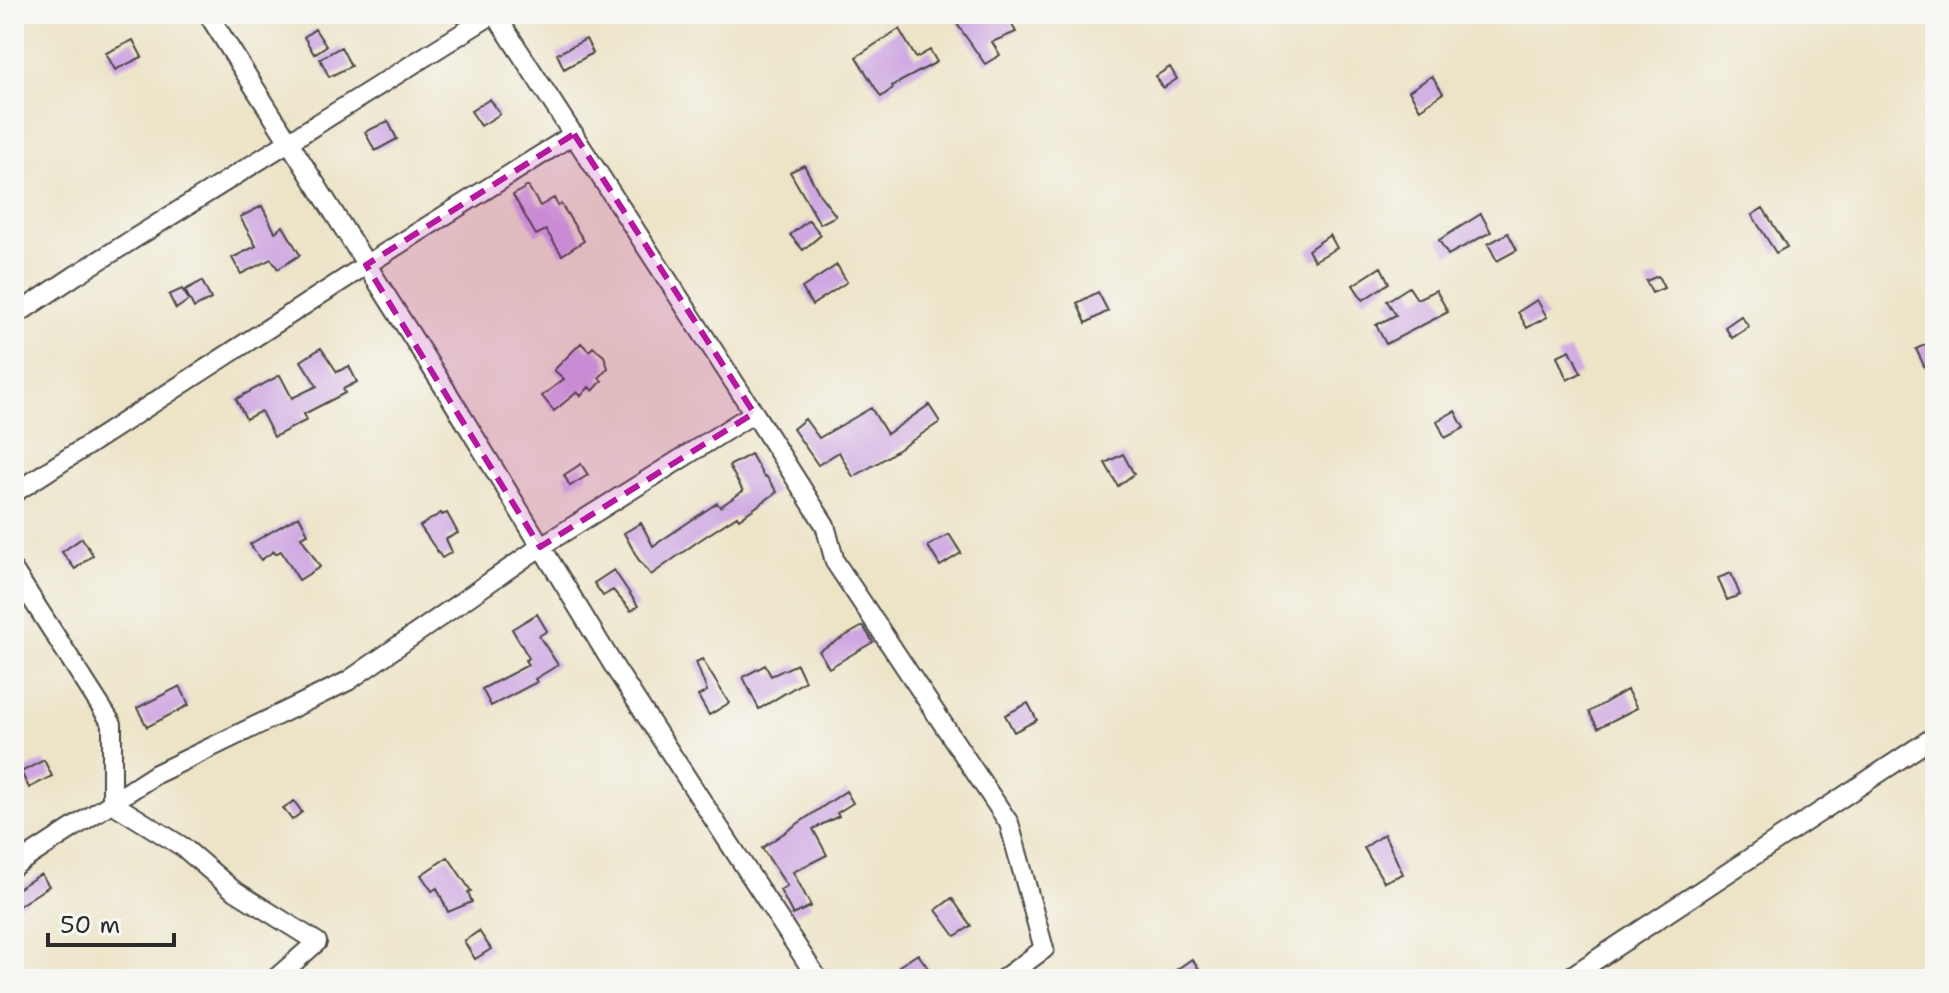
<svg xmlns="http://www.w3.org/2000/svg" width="1949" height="993" viewBox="0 0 1949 993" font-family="'Shantell Sans',sans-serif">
  <rect width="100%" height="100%" fill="#f6f6f2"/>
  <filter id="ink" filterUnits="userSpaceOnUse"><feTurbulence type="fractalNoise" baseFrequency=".0125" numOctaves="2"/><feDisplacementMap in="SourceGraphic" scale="16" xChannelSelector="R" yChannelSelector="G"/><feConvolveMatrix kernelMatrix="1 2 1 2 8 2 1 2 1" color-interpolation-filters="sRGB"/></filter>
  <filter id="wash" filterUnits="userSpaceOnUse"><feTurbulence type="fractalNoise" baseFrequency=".006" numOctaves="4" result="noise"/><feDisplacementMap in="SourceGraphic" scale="32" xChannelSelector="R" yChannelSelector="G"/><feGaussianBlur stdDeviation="1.8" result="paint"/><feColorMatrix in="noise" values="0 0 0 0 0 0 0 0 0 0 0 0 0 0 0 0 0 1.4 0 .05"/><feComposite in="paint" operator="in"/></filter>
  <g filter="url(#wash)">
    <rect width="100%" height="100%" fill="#ede4c8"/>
    <g id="blocks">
      <!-- building -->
      <path fill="#cfa8e2" d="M973,14h33l10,18 -24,10 8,13 -15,9 -28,-40z
        M315,29l11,17 -12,8 -10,-17z
        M899,29l17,29 14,-8 7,12 -45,24 1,2 -12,9 -25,-40z
        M586,39l7,14 -29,16 -7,-15z
        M133,40l9,17 -27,13 -9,-17z
        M341,47l10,19 -22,11 -9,-18z
        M1170,67l7,12 -14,9 -7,-12z
        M1432,76l11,17 -23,16 -11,-18z
        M490,99l10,15 -19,12 -10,-15z
        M388,121l9,18 -22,12 -10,-19z
        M804,165l16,30 16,21 -16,8 -30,-52z
        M528,186l12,20 14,-8 4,8 3,-2 23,37 -22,14 -16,-25 -10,5 -23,-40z
        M262,206l13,26 8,-6 17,29 -22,14 -7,-10 -30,15 -9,-16 24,-12 -16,-29z
        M1763,208l24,39 -11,6 -24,-38z
        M1481,214l10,18 -43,23 -9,-15z
        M809,220l12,15 -18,15 -13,-15z
        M1508,233l9,17 -20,11 -9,-17z
        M1330,235l7,13 -23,13 -6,-11z
        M837,265l10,17 -35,23 -10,-17z
        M1381,267l8,16 -26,17 -10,-15z
        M1658,276l6,12 -12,5 -6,-12z
        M202,281l9,18 -17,9 -9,-18z
        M1409,287l8,12 19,-9 12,22 -62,32 -10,-19 20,-10 -9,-14z
        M182,289l7,11 -13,9 -7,-14z
        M1098,292l10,19 -22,12 -9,-20z
        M1537,300l10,17 -20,11 -9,-16z
        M1741,316l8,11 -17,11 -7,-11z
        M1935,340v23l-10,5 -9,-19z
        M581,343l8,8 4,-4 11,9 4,12 -9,10 3,3 -9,10 -4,-4 -8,9 -4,-4 -23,19 -12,-15 22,-17 -10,-9z
        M321,348l16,24 12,-6 8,16 -14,7 2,4 -41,21 3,6 -33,17 -13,-26 -15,8 -10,-20 44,-24 12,23 25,-12 -16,-25z
        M1570,350l11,23 -14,7 -10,-24z
        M929,405l11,17 -59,39 -28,16 -14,-25 -21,13 -25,-36 12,-10 14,19 52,-30 16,26z
        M1455,411l9,17 -19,10 -8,-17z
        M751,454l13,23 2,-1 11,16 -38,27 -2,-3 -37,24 -49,35 -13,-16 -14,-26 17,-10 12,23 64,-43 3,4 23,-16 -14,-25z
        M1123,454l11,20 -16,12 -13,-23z
        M581,464l7,11 -18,11 -6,-11z
        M441,513l1,2 5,-2 11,20 -12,6 6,13 -10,6 -22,-32z
        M299,516l9,18 -7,3 19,30 -21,13 -18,-29 -6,3 -1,-3 -13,9 -11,-16z
        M949,534l12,19 -21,13 -12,-20z
        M82,538l11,17 -18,14 -13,-17z
        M614,570l24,36 -7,5 -18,-21 -10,6 -9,-13z
        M1731,573l9,22 -13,5 -9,-22z
        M537,614l10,17 -8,5 19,29 -23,14 2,3 -46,24 -9,-17 46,-24 -3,-5 4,-2 -17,-29z
        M863,626l10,16 -44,26 -10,-17z
        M702,659l27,44 -20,12 -11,-19 9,-5 -11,-29z
        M797,664l8,17 -46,28 -16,-32 22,-12 6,11z
        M180,686l9,19 -42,22 -10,-19z
        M1627,690l10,18 -39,20 -9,-16z
        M1028,703l9,17 -23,12 -9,-17z
        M44,760l8,16 -23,12 -8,-16z
        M846,791l7,12 -16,10 2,3 -26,13 14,26 -34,17 18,34 -18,9 -13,-25 7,-4 -25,-38z
        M294,801l8,11 -10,8 -9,-12z
        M1384,834l19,40 -19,8 -20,-34z
        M448,857l23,34 -3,1 4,10 -24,10 -11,-24 -5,3 -11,-16z
        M41,874l8,12 -35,23v-18z
        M952,898l19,28 -16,10 -19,-26z
        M479,931l12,18 -16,10 -11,-18z
        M918,954l12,17 -12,8h-11l-8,-13z
        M1192,959l10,15 -7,5h-32z"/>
    </g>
  </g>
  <g filter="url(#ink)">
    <use href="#blocks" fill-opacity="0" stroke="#484743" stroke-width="2"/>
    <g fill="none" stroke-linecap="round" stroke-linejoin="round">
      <!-- minor casing -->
      <g stroke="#484743" stroke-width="22">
        <path id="minor" d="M208,14l241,381 166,273 203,311
          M14,316l62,-41 417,-261
          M754,413l71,112 10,37 174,261 35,126 -41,30
          M14,493l352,-228 208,-131
          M14,571l98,153v79l71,44 49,42 85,53 -42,37
          M14,866l142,-92 192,-93 192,-134 214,-134 -259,-399
          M1567,979l368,-243"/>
      </g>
      <!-- minor -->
      <use href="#minor" stroke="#fff" stroke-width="18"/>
    </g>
  </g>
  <!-- marked area -->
  <path fill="#b5179e" fill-opacity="0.2" stroke="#b5179e" stroke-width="6" stroke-dasharray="16 10" stroke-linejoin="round" d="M574,134l180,279 -214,134 -174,-282z"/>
  <!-- margin -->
  <rect width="1949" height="993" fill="none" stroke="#f6f6f2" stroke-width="48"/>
  <!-- scale -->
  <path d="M48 933v12h126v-12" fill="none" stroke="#2b2b2b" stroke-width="4"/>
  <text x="60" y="933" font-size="24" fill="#2b2b2b" stroke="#f6f6f2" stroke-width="6" paint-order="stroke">50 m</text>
</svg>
